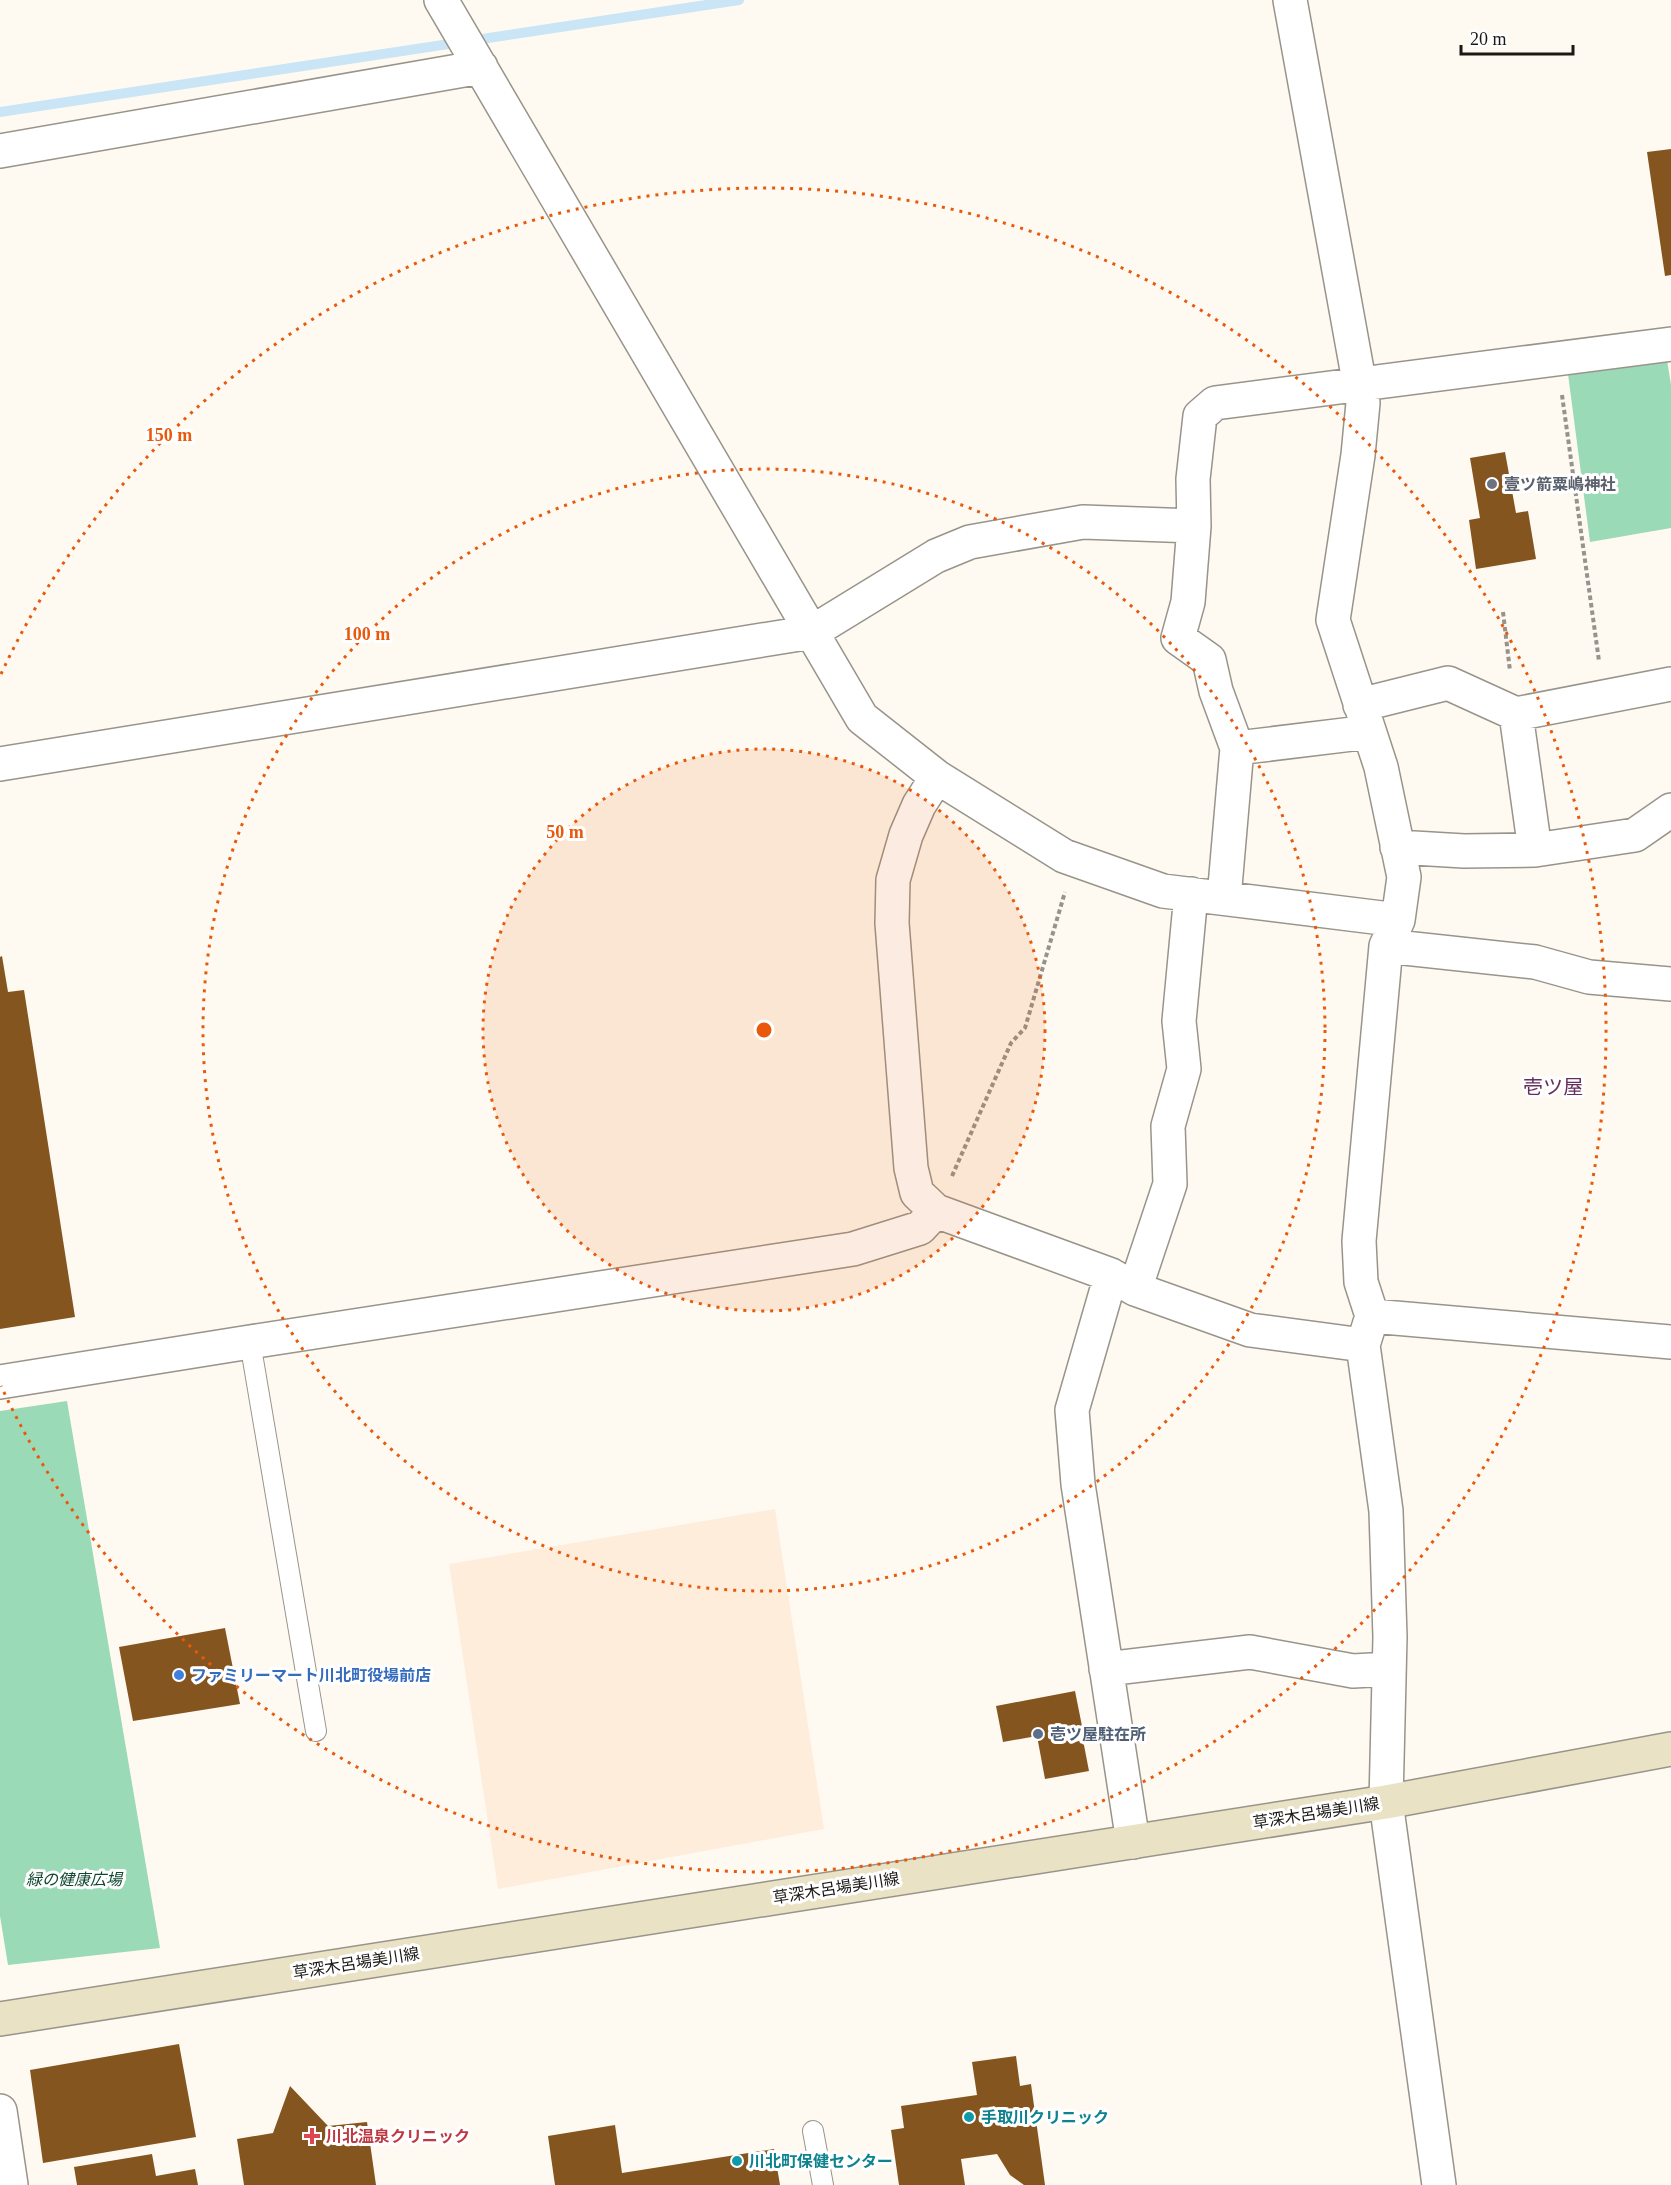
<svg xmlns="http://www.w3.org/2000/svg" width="1671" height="2185" viewBox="0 0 1671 2185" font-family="'Times New Roman','Noto Sans JP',serif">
  <rect width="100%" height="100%" fill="#fefaf1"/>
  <!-- commercial -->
  <path fill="#ffeddc" d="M775,1509l49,320 -326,60 -49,-325z"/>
  <!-- green -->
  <path fill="#9bdab7" d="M1667,360l4,25v143l-81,14 -22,-168z
    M67,1401l93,547 -152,17 -8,-49v-505z"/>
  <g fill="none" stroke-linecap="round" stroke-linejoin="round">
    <!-- stream -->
    <path stroke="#c9e5f6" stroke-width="10" d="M0,112l739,-112"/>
  </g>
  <!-- building -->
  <path fill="#855520" d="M1671,149v126l-6,1 -18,-124z
    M1505,452l11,61 12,-2 8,48 -60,10 -7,-49 11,-2 -10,-60z
    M2,956l6,36 16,-2 51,327 -75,12v-372z
    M225,1628l15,76 -107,17 -14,-74z
    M1075,1691l8,40 -9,1 1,10 8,-2 6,31 -44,8 -8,-43 -34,6 -7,-36z
    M179,2044l17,93 -153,26 -13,-93z
    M1016,2056l4,30 11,-2 14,101h-21l-14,-10 -13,-21 -36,5 4,26h-66l-8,-55 13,-2 -3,-22 76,-11 -5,-33z
    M290,2086l38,40 39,-4 9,63h-132l-7,-46 36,-6z
    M615,2125l7,48 152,-24 6,36h-225l-7,-49z
    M152,2154l4,22 39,-7 3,16h-121l-3,-18z"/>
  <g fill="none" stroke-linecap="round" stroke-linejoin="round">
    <!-- service casing -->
    <g stroke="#99948a" stroke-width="22">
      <path id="service" d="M250,1342l66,389
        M813,2131l10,54"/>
    </g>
    <!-- minor casing -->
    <g stroke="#99948a" stroke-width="36">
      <path id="minor" d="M441,0l421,718 75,59 127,79 99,35 235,29
        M1290,0l73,403 -5,52 -25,165 48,147 23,110 -6,43 -12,26 -27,295 2,41 11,34 -9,29 23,166 4,126 -4,165 53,383
        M0,151l481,-84
        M1194,526l-6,76 -10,36 31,22 7,31 21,57 -13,150
        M1360,705l88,-22 68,31 155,-30
        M1516,714l19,136
        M1237,748l132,-16
        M0,764l812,-132 124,-76 34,-14 113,-20 111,4 -1,-47 7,-63 15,-13 456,-59
        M937,777l-18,28 -13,30 -13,45 -1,43 19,245 6,25 19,18 175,64 24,14 115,41 113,15
        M1397,847l67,4 71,-1 100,-15 36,-25
        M1386,946l149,16 54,15 82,7
        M1111,1275l-39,135 6,74 55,358
        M1135,1289l35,-105 -2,-58 16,-57 -5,-48 12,-127
        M1372,1316l299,26
        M0,1382l250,-40 603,-93 67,-21 16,-17
        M1106,1669l144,-17 103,19 36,-2"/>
    </g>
    <!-- tertiary casing -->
    <g stroke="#99948a" stroke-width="36">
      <path id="tertiary" d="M0,2111l11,74"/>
    </g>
    <!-- secondary casing -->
    <g stroke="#99948a" stroke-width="36">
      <path id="secondary" d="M0,2019l1386,-217 285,-53"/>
    </g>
    <!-- path -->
    <path stroke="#96938c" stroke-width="4" stroke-dasharray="4.5 3" stroke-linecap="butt" d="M1562,395l37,266
      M1503,612l7,59
      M952,1176l59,-133 14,-15 40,-136"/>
    <!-- service -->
    <use href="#service" stroke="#fff" stroke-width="20"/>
    <!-- minor -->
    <use href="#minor" stroke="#fff" stroke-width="33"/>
    <!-- tertiary -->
    <use href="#tertiary" stroke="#fff" stroke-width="33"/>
    <!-- secondary -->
    <use href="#secondary" stroke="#e9e2c4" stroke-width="33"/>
  </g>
  <!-- distance rings -->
  <circle cx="764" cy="1030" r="281" fill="#e8590c" fill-opacity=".12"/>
  <g fill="none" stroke="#e8590c" stroke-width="3" stroke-dasharray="3 6">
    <circle cx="764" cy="1030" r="281"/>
    <circle cx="764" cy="1030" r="561"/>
    <path d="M1 674A842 842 0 1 1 1 1386"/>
  </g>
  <!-- markers -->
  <circle fill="#6b7280" stroke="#fff" stroke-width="2" cx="1492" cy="484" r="6"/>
  <circle fill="#3f7fe0" stroke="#fff" stroke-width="2" cx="179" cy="1675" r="6"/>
  <circle fill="#5c6f8a" stroke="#fff" stroke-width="2" cx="1038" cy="1734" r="6"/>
  <g fill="#0f9aa8" stroke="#fff" stroke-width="2">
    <circle cx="969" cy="2117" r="6"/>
    <circle cx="737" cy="2161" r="6"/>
  </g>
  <path fill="#e0444e" stroke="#fff" stroke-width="2" d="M309 2127h6v6h6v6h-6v6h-6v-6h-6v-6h6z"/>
  <g text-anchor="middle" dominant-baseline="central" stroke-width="6" stroke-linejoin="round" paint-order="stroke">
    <!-- worship labels -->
    <g font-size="16" font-weight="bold" fill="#5b616d" stroke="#fff" text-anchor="start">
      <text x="1504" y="484">壹ツ箭粟嶋神社</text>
    </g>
    <!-- shop labels -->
    <g font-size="16" font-weight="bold" fill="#366cbe" stroke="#fff" text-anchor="start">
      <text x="191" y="1675">ファミリーマート川北町役場前店</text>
    </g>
    <!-- service labels -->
    <g font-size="16" font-weight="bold" fill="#4e5e75" stroke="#fff" text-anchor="start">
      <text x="1050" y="1734">壱ツ屋駐在所</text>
    </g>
    <!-- street labels -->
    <g font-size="16" fill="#1b1915" stroke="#fff">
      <text transform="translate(1316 1813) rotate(-9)">草深木呂場美川線</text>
      <text transform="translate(836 1888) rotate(-9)">草深木呂場美川線</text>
      <text transform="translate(356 1963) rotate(-9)">草深木呂場美川線</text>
    </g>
    <!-- park labels -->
    <g font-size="16" font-style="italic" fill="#0f4930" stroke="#fff">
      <text x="74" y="1879">緑の健康広場</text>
    </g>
    <!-- culture labels -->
    <g font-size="16" font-weight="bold" fill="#0d838f" stroke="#fff" text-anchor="start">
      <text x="981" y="2117">手取川クリニック</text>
      <text x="749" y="2161">川北町保健センター</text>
    </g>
    <!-- health labels -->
    <g font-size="16" font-weight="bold" fill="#be3a42" stroke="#fff" text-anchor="start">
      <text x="326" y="2136">川北温泉クリニック</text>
    </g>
    <!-- quarter labels -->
    <g font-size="20" fill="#652e5b" stroke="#fff">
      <text x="1553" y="1087">壱ツ屋</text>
    </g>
  </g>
  <circle cx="764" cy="1030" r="9" fill="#e8590c" stroke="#fff" stroke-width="3"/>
  <g font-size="18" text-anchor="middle" font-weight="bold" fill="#e8590c" stroke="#fff" stroke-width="6" stroke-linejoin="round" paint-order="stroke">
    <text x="169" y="441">150 m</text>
    <text x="367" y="640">100 m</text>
    <text x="565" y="838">50 m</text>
  </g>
  <!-- scale -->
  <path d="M1461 45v9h112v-9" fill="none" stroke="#1b1915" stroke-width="3"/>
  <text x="1470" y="45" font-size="18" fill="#1b1915" stroke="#ffffff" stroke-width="4.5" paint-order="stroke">20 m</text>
</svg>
